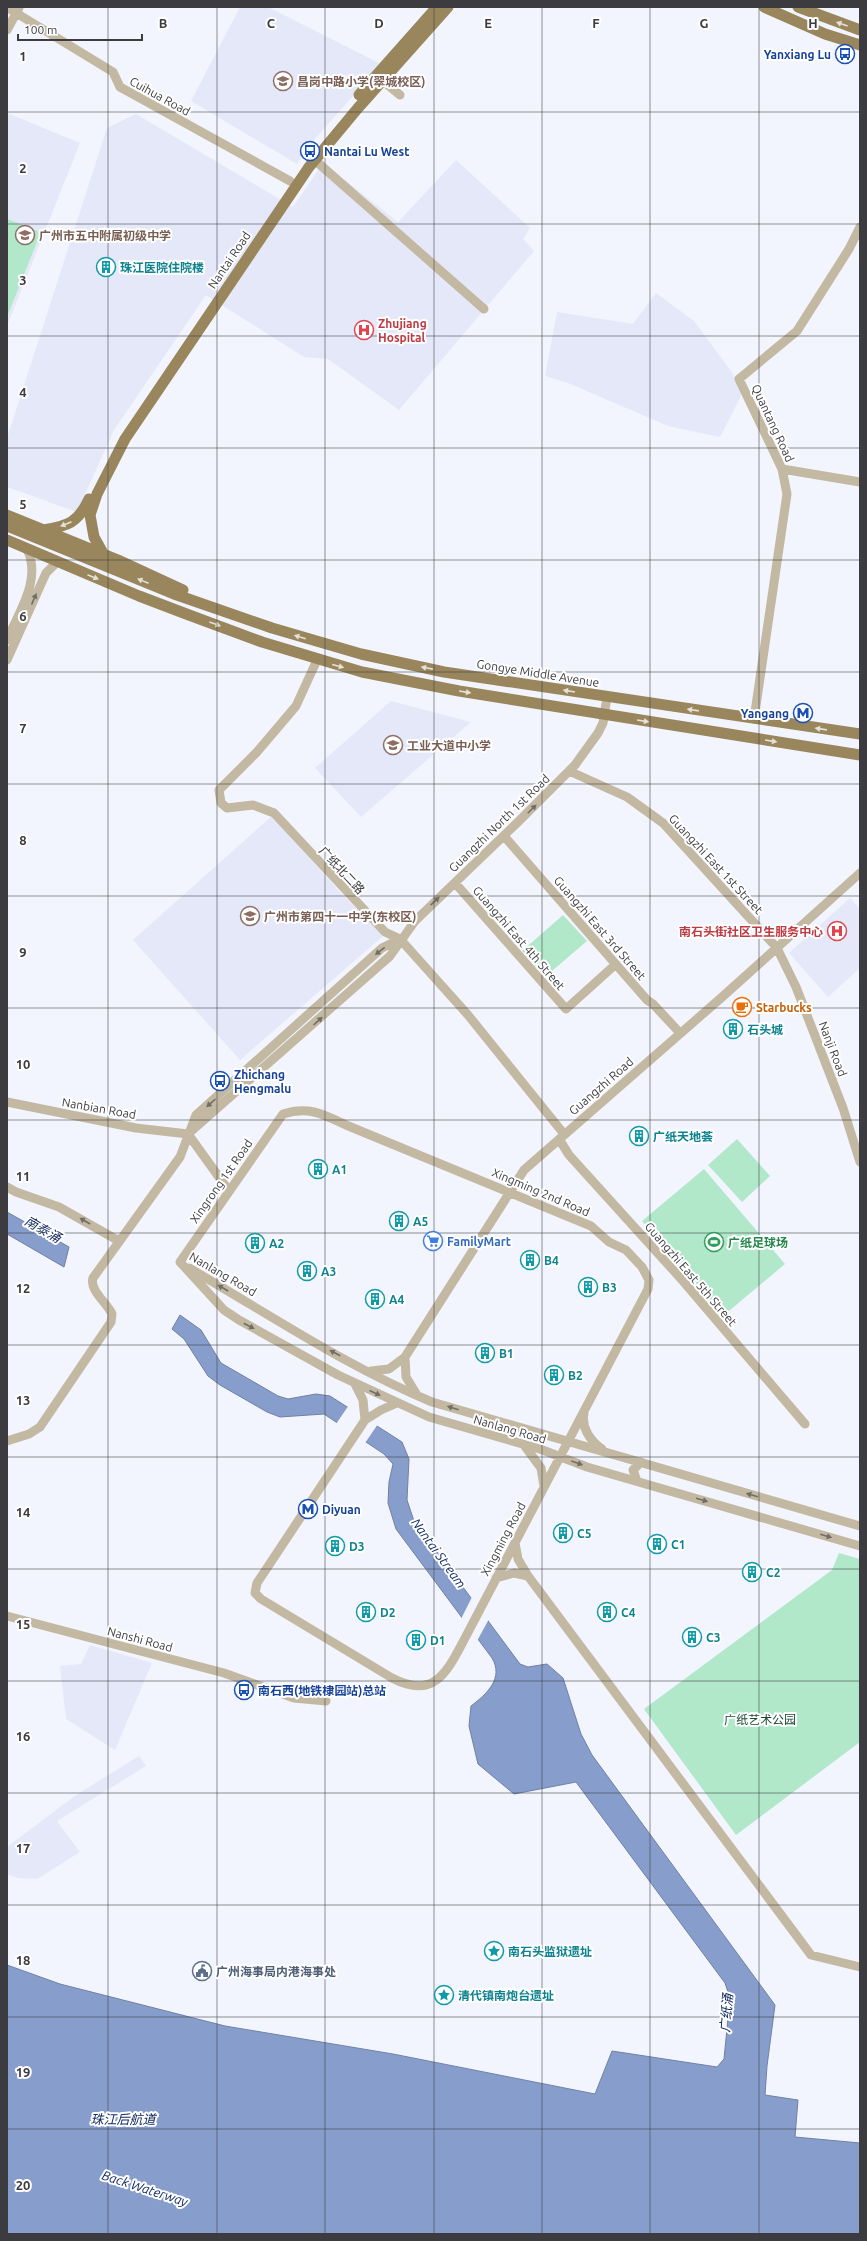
<svg xmlns="http://www.w3.org/2000/svg" width="867" height="2241" viewBox="0 0 867 2241" font-family="Ubuntu,'Noto Sans SC',sans-serif">
  <rect width="100%" height="100%" fill="#f2f4fe"/>
  <!-- built -->
  <path fill="#e5e8f9" d="M240,7h28l113,57 -67,76 -17,24 -106,-63z
    M7,113l73,30 -73,183z
    M136,114l157,93 30,-44 75,59 58,-62 74,68 -7,11 11,12 -135,159 -71,-51 -24,-2 -98,-62 -92,135 -37,82 -70,-25v-49l100,-310z
    M656,293l38,28 37,50 12,21 -23,45 -52,-11 -100,-43 -23,-7 12,-64 76,12z
    M391,701l80,21 -110,95 -46,-49z
    M272,816l68,76 43,44 -143,124 -107,-120z
    M850,898l10,11v59l-32,29 -39,-44z
    M90,1645l62,18 -37,87 -49,-31 -6,-53 21,-2z
    M139,1756l7,10 -89,55 23,31 -43,27 -19,-1 -11,-4v-27l69,-52z"/>
  <!-- green -->
  <path fill="#b1e8ca" d="M7,219l34,13 -34,85z
    M563,915l24,26 -42,36 -23,-26z
    M737,1139l33,37 -28,26 -34,-37z
    M704,1169l81,95 -62,52 -81,-95z
    M839,1553l21,6v183l-124,93 -92,-126 188,-139z"/>
  <!-- water -->
  <path fill="#879ecd" stroke="#7080a3" d="M7,1212l62,35 -5,20 -57,-33z
    M180,1315l21,15 20,33 57,33 10,3 28,-5 14,2 72,46 7,17 -2,41 7,21 106,143 8,3 19,-3 16,14 18,56 11,21 183,250 -8,61 -2,29 33,5 -3,37 65,6v91h-853v-269l53,19 165,42 168,28 202,40 17,-43 105,16 7,-8 6,-61 -5,-15 -149,-201 -62,12 -36,-30 -9,-38 2,-20c16,-12 33,-28 21,-48l-96,-129 -8,-26 1,-21 4,-18 -9,-10 -60,-40 -44,3 -13,-5 -47,-27 -12,-9 -24,-37 -12,-10z"/>
  <!-- pier -->
  <path fill="#f2f4fe" d="M349,1405l29,19 -13,19 -29,-19z
    M472,1597l17,22 -12,22 -16,-22z"/>
  <g fill="none" stroke-linecap="round" stroke-linejoin="round">
    <!-- minor -->
    <path stroke="#c3b9a2" stroke-width="9" d="M8,8l105,64 7,15 170,94
      M7,30l12,-22
      M382,80l18,15
      M309,155l175,154
      M782,469l78,13
      M7,640c12,-28 35,-61 20,-91
      M7,660l39,-87 11,-11
      M317,660l-21,46 -40,47 -37,37 2,13 6,5 26,-3 21,8 111,119 15,7 68,76 96,119
      M754,719l33,-225 -5,-25 -43,-90 58,-48 52,-82 11,-22
      M569,771l58,26 36,26 114,125 19,39 47,121 17,54
      M504,836l143,164 6,4 27,29
      M455,883l111,126 50,-45
      M7,1102l129,26 52,6
      M189,1133l201,-177 25,-35 104,-100 56,-56 23,-32 5,-10 4,-26
      M188,1134l41,57
      M559,1139l10,16 114,126 122,143
      M7,1187l9,5 43,15 60,34
      M180,1262l103,-148c26,-8 40,0 63,11l245,101 18,16 17,8 16,17 7,13 -1,9 -184,351c-17,32 -30,60 -72,38l-131,-79 -6,-6 2,-10 108,-163 16,-10 16,-7
      M180,1262l44,48 15,10 99,55 91,42 111,32 47,18 273,79
      M189,1268c80,46 158,99 243,134l428,124
      M405,1357l1,20 11,18
      M371,1371l18,-2 16,-12 119,-187 197,-172 139,-125
      M355,1384l8,16 2,20
      M584,1413c-3,14 6,28 18,36
      M7,1441l22,-7 11,-7 71,-105 1,-8c-4,-10 -23,-24 -19,-36l87,-121 16,-42 186,-167 18,-9
      M524,1445l17,23 3,18
      M637,1481l-4,-11 8,-8
      M515,1543l3,16 10,17 283,379 49,12
      M496,1578l18,-5 14,3
      M7,1616l217,57 70,25 32,3"/>
    <!-- major -->
    <path stroke="#99865c" stroke-width="11" d="M764,7l61,27 35,11
      M798,7l62,23
      M359,95l78,-88
      M7,515l111,45 65,30
      M7,526l167,68 98,34 89,26 83,18 416,62
      M43,530c25,-4 35,-7 46,-31
      M7,540l132,56 50,19 73,27 100,30 97,19 401,64
      M104,555l-10,-18 -4,-22 7,-21 28,-55 184,-272 49,-59 90,-101"/>
  </g>
  <!-- one-way arrows -->
  <defs><path id="oneway-solid" d="M-6-.8H1V-3.2L6.5 0L1 3.2V.8H-6Z"/></defs>
  <g fill="#e6e1d6">
    <use href="#oneway-solid" transform="translate(842 24) rotate(-161)"/>
    <use href="#oneway-solid" transform="translate(66 524) rotate(157)"/>
    <use href="#oneway-solid" transform="translate(93 577) rotate(23)"/>
    <use href="#oneway-solid" transform="translate(143 581) rotate(-158)"/>
    <use href="#oneway-solid" transform="translate(215 624) rotate(20)"/>
    <use href="#oneway-solid" transform="translate(300 637) rotate(-163)"/>
    <use href="#oneway-solid" transform="translate(338 666) rotate(15)"/>
    <use href="#oneway-solid" transform="translate(427 668) rotate(-169)"/>
    <use href="#oneway-solid" transform="translate(569 691) rotate(-171)"/>
    <use href="#oneway-solid" transform="translate(465 692) rotate(9)"/>
    <use href="#oneway-solid" transform="translate(693 710) rotate(-172)"/>
    <use href="#oneway-solid" transform="translate(643 721) rotate(9)"/>
    <use href="#oneway-solid" transform="translate(821 729) rotate(-172)"/>
    <use href="#oneway-solid" transform="translate(771 741) rotate(9)"/>
  </g>
  <g fill="#716d67">
    <use href="#oneway-solid" transform="translate(34 599) rotate(-66)"/>
    <use href="#oneway-solid" transform="translate(532 809) rotate(-45)"/>
    <use href="#oneway-solid" transform="translate(435 901) rotate(-43)"/>
    <use href="#oneway-solid" transform="translate(380 951) rotate(142)"/>
    <use href="#oneway-solid" transform="translate(318 1021) rotate(-42)"/>
    <use href="#oneway-solid" transform="translate(211 1103) rotate(138)"/>
    <use href="#oneway-solid" transform="translate(85 1221) rotate(-150)"/>
    <use href="#oneway-solid" transform="translate(223 1288) rotate(-150)"/>
    <use href="#oneway-solid" transform="translate(249 1326) rotate(28)"/>
    <use href="#oneway-solid" transform="translate(335 1353) rotate(-152)"/>
    <use href="#oneway-solid" transform="translate(375 1393) rotate(25)"/>
    <use href="#oneway-solid" transform="translate(453 1408) rotate(-162)"/>
    <use href="#oneway-solid" transform="translate(577 1463) rotate(20)"/>
    <use href="#oneway-solid" transform="translate(752 1495) rotate(-164)"/>
    <use href="#oneway-solid" transform="translate(702 1500) rotate(16)"/>
    <use href="#oneway-solid" transform="translate(826 1536) rotate(16)"/>
  </g>
  <!-- grid -->
  <path fill="none" stroke="#3b3b40" stroke-width="1" stroke-opacity="0.55" d="M108,7v2227M217,7v2227M325,7v2227M434,7v2227M542,7v2227M650,7v2227M759,7v2227M7,112h853M7,224h853M7,336h853M7,448h853M7,560h853M7,672h853M7,784h853M7,896h853M7,1008h853M7,1120h853M7,1233h853M7,1345h853M7,1457h853M7,1569h853M7,1681h853M7,1793h853M7,1905h853M7,2017h853M7,2129h853"/>
  <!-- icons -->
  <defs>
    <g id="bus-ring" transform="scale(1)"><circle r="9.5" fill="#fff" stroke="#1a4fb4" stroke-width="1.5"/><path d="M-5-6H5V4H4V6H2V4H-2V6H-4V4H-5ZM-3.5-4V0h7V-4ZM-3.5 1.2v1.5H-2V1.2ZM2 1.2v1.5H3.5V1.2Z" fill="#1a4fb4"/></g>
    <g id="school-ring" transform="scale(1)"><circle r="9.5" fill="#fff" stroke="#8d6e63" stroke-width="1.5"/><path d="M0-5L7-2L0 1L-7-2ZM-4 1L0 2.5L4 1V4Q0 6-4 4Z" fill="#8d6e63"/></g>
    <g id="building-ring" transform="scale(1)"><circle r="9.5" fill="#fff" stroke="#0f9aa8" stroke-width="1.5"/><path d="M-4-6H4V6H1V3H-1V6H-4ZM-2.5-4.3h1.7v1.8h-1.7ZM.8-4.3h1.7v1.8H.8ZM-2.5-1h1.7V.8h-1.7ZM.8-1h1.7V.8H.8Z" fill="#0f9aa8"/></g>
    <g id="hospital-ring" transform="scale(1)"><circle r="9.5" fill="#fff" stroke="#e0444e" stroke-width="1.5"/><path d="M-5-5h3v3.5h4V-5h3V5h-3V1.5h-4V5h-3Z" fill="#e0444e"/></g>
    <g id="metro-ring" transform="scale(1)"><circle r="9.5" fill="#fff" stroke="#1a4fb4" stroke-width="1.5"/><path d="M-5.5 5V-5H-3L0 0L3-5H5.5V5H3V-.5L0 4L-3-.5V5Z" fill="#1a4fb4"/></g>
    <g id="cafe-ring" transform="scale(1)"><circle r="9.5" fill="#fff" stroke="#e8710a" stroke-width="1.5"/><path d="M-5.5-4.5H6V0H3Q3 3.5 0 3.5H-2.5Q-5.5 3.5-5.5 0ZM3-3.2v2h1.7v-2ZM-6 4.5H4V6H-6Z" fill="#e8710a"/></g>
    <g id="supermarket-ring" transform="scale(1)"><circle r="9.5" fill="#fff" stroke="#3f7fe0" stroke-width="1.5"/><path d="M-6-5.5h2.5l.6 2H6L4.5 2H-2.5L-4.4-4H-6ZM-1.5 3.2a1.3 1.3 0 1 0 .1 0ZM3 3.2a1.3 1.3 0 1 0 .1 0Z" fill="#3f7fe0"/></g>
    <g id="stadium-ring" transform="scale(1)"><circle r="9.5" fill="#fff" stroke="#2e9e5b" stroke-width="1.5"/><path d="M0-5a6.5 5 0 1 0 0 10a6.5 5 0 1 0 0-10ZM-3.5-1.8h7v3.6h-7Z" fill="#2e9e5b"/></g>
    <g id="sight-ring" transform="scale(1)"><circle r="9.5" fill="#fff" stroke="#0f9aa8" stroke-width="1.5"/><path d="M0-6L1.8-2.2L6-1.7L2.9 1.2L3.7 5.4L0 3.3L-3.7 5.4L-2.9 1.2L-6-1.7L-1.8-2.2Z" fill="#0f9aa8"/></g>
    <g id="civic-ring" transform="scale(1)"><circle r="9.5" fill="#fff" stroke="#5c6f8a" stroke-width="1.5"/><path d="M-.6-6.5H3V-4.5H.6V-3L4-1V1h2V6H-6V1h2V-1L-.6-3ZM-1.2 2.5V6h2.4V2.5Z" fill="#5c6f8a"/></g>
  </defs>
  <g fill-rule="evenodd">
    <use href="#bus-ring" x="845" y="54"/>
    <use href="#school-ring" x="283" y="81"/>
    <use href="#bus-ring" x="310" y="151"/>
    <use href="#school-ring" x="25" y="235"/>
    <use href="#building-ring" x="106" y="267"/>
    <use href="#hospital-ring" x="364" y="330"/>
    <use href="#metro-ring" x="803" y="713"/>
    <use href="#school-ring" x="393" y="745"/>
    <use href="#school-ring" x="250" y="916"/>
    <use href="#hospital-ring" x="837" y="931"/>
    <use href="#cafe-ring" x="742" y="1007"/>
    <use href="#building-ring" x="733" y="1029"/>
    <use href="#bus-ring" x="220" y="1081"/>
    <use href="#building-ring" x="639" y="1136"/>
    <use href="#building-ring" x="318" y="1169"/>
    <use href="#building-ring" x="399" y="1221"/>
    <use href="#supermarket-ring" x="433" y="1241"/>
    <use href="#stadium-ring" x="714" y="1242"/>
    <use href="#building-ring" x="255" y="1243"/>
    <use href="#building-ring" x="530" y="1260"/>
    <use href="#building-ring" x="307" y="1271"/>
    <use href="#building-ring" x="588" y="1287"/>
    <use href="#building-ring" x="375" y="1299"/>
    <use href="#building-ring" x="485" y="1353"/>
    <use href="#building-ring" x="554" y="1375"/>
    <use href="#metro-ring" x="308" y="1509"/>
    <use href="#building-ring" x="563" y="1533"/>
    <use href="#building-ring" x="657" y="1544"/>
    <use href="#building-ring" x="335" y="1546"/>
    <use href="#building-ring" x="752" y="1572"/>
    <use href="#building-ring" x="366" y="1612"/>
    <use href="#building-ring" x="607" y="1612"/>
    <use href="#building-ring" x="692" y="1637"/>
    <use href="#building-ring" x="416" y="1640"/>
    <use href="#bus-ring" x="244" y="1690"/>
    <use href="#sight-ring" x="494" y="1951"/>
    <use href="#civic-ring" x="202" y="1971"/>
    <use href="#sight-ring" x="444" y="1995"/>
  </g>
  <g text-anchor="middle" dominant-baseline="central" stroke-width="4" stroke-linejoin="round" paint-order="stroke">
    <!-- transit labels -->
    <g font-size="12" font-weight="bold" fill="#164399" stroke="#fff" text-anchor="start">
      <text x="831" y="54" text-anchor="end">Yanxiang Lu</text>
      <text x="324" y="151">Nantai Lu West</text>
      <text x="789" y="713" text-anchor="end">Yangang</text>
      <text x="234" y="1074">Zhichang<tspan x="234" dy="14">Hengmalu</tspan></text>
      <text x="322" y="1509">Diyuan</text>
      <text x="258" y="1690">南石西(地铁棣园站)总站</text>
    </g>
    <!-- education labels -->
    <g font-size="12" font-weight="bold" fill="#785e54" stroke="#fff" text-anchor="start">
      <text x="297" y="81">昌岗中路小学(翠城校区)</text>
      <text x="39" y="235">广州市五中附属初级中学</text>
      <text x="407" y="745">工业大道中小学</text>
      <text x="264" y="916">广州市第四十一中学(东校区)</text>
    </g>
    <!-- street labels -->
    <g font-size="12" fill="#3b3b40" stroke="#fff">
      <text transform="translate(160 96) rotate(29)">Cuihua Road</text>
      <text transform="translate(229 260) rotate(-56)">Nantai Road</text>
      <text transform="translate(773 423) rotate(65)">Quantang Road</text>
      <text transform="translate(538 673) rotate(9)">Gongye Middle Avenue</text>
      <text transform="translate(499 823) rotate(-44)">Guangzhi North 1st Road</text>
      <text transform="translate(716 864) rotate(47)">Guangzhi East 1st Street</text>
      <text transform="translate(342 870) rotate(47)">广纸北二路</text>
      <text transform="translate(600 928) rotate(49)">Guangzhi East 3rd Street</text>
      <text transform="translate(519 938) rotate(49)">Guangzhi East 4th Street</text>
      <text transform="translate(833 1049) rotate(69)">Nanji Road</text>
      <text transform="translate(601 1086) rotate(-41)">Guangzhi Road</text>
      <text transform="translate(99 1108) rotate(10)">Nanbian Road</text>
      <text transform="translate(221 1181) rotate(-55)">Xingrong 1st Road</text>
      <text transform="translate(541 1192) rotate(23)">Xingming 2nd Road</text>
      <text transform="translate(223 1274) rotate(30)">Nanlang Road</text>
      <text transform="translate(691 1274) rotate(49)">Guangzhi East 5th Street</text>
      <text transform="translate(510 1429) rotate(16)">Nanlang Road</text>
      <text transform="translate(503 1539) rotate(-62)">Xingming Road</text>
      <text transform="translate(140 1639) rotate(15)">Nanshi Road</text>
    </g>
    <!-- culture labels -->
    <g font-size="12" font-weight="bold" fill="#0d838f" stroke="#fff" text-anchor="start">
      <text x="120" y="267">珠江医院住院楼</text>
      <text x="747" y="1029">石头城</text>
      <text x="653" y="1136">广纸天地荟</text>
      <text x="332" y="1169">A1</text>
      <text x="413" y="1221">A5</text>
      <text x="269" y="1243">A2</text>
      <text x="544" y="1260">B4</text>
      <text x="321" y="1271">A3</text>
      <text x="602" y="1287">B3</text>
      <text x="389" y="1299">A4</text>
      <text x="499" y="1353">B1</text>
      <text x="568" y="1375">B2</text>
      <text x="577" y="1533">C5</text>
      <text x="671" y="1544">C1</text>
      <text x="349" y="1546">D3</text>
      <text x="766" y="1572">C2</text>
      <text x="380" y="1612">D2</text>
      <text x="621" y="1612">C4</text>
      <text x="706" y="1637">C3</text>
      <text x="430" y="1640">D1</text>
      <text x="508" y="1951">南石头监狱遗址</text>
      <text x="458" y="1995">清代镇南炮台遗址</text>
    </g>
    <!-- health labels -->
    <g font-size="12" font-weight="bold" fill="#be3a42" stroke="#fff" text-anchor="start">
      <text x="378" y="323">Zhujiang<tspan x="378" dy="14">Hospital</tspan></text>
      <text x="823" y="931" text-anchor="end">南石头街社区卫生服务中心</text>
    </g>
    <!-- food labels -->
    <g font-size="12" font-weight="bold" fill="#c56008" stroke="#fff" text-anchor="start">
      <text x="756" y="1007">Starbucks</text>
    </g>
    <!-- shop labels -->
    <g font-size="12" font-weight="bold" fill="#366cbe" stroke="#fff" text-anchor="start">
      <text x="447" y="1241">FamilyMart</text>
    </g>
    <!-- leisure labels -->
    <g font-size="12" font-weight="bold" fill="#27864d" stroke="#fff" text-anchor="start">
      <text x="728" y="1242">广纸足球场</text>
    </g>
    <!-- park labels -->
    <g font-size="12" fill="#1b4934" stroke="#fff">
      <text x="760" y="1719">广纸艺术公园</text>
    </g>
    <!-- service labels -->
    <g font-size="12" font-weight="bold" fill="#4e5e75" stroke="#fff" text-anchor="start">
      <text x="216" y="1971">广州海事局内港海事处</text>
    </g>
    <!-- water labels -->
    <g font-size="13" font-style="italic" fill="#132a62" stroke="#fff">
      <text transform="translate(43 1229) rotate(30)">南泰涌</text>
      <text transform="translate(439 1553) rotate(54)">Nantai Stream</text>
      <text transform="translate(726 2013) rotate(-85)">广纸涌</text>
      <text x="123" y="2119">珠江后航道</text>
      <text transform="translate(145 2188) rotate(18)">Back Waterway</text>
    </g>
  </g>
  <g font-size="13" text-anchor="middle" font-weight="bold" fill="#3b3b40" stroke="#fff" stroke-width="4" stroke-linejoin="round" paint-order="stroke">
    <text x="163" y="28">B</text>
    <text x="271" y="28">C</text>
    <text x="379" y="28">D</text>
    <text x="488" y="28">E</text>
    <text x="596" y="28">F</text>
    <text x="704" y="28">G</text>
    <text x="813" y="28">H</text>
    <text x="23" y="61">1</text>
    <text x="23" y="173">2</text>
    <text x="23" y="285">3</text>
    <text x="23" y="397">4</text>
    <text x="23" y="509">5</text>
    <text x="23" y="621">6</text>
    <text x="23" y="733">7</text>
    <text x="23" y="845">8</text>
    <text x="23" y="957">9</text>
    <text x="23" y="1069">10</text>
    <text x="23" y="1181">11</text>
    <text x="23" y="1293">12</text>
    <text x="23" y="1405">13</text>
    <text x="23" y="1517">14</text>
    <text x="23" y="1629">15</text>
    <text x="23" y="1741">16</text>
    <text x="23" y="1853">17</text>
    <text x="23" y="1965">18</text>
    <text x="23" y="2077">19</text>
    <text x="23" y="2190">20</text>
  </g>
  <!-- border -->
  <rect width="867" height="2241" fill="none" stroke="#3b3b40" stroke-width="16"/>
  <!-- scale -->
  <path d="M18 34v6h124v-6" fill="none" stroke="#3b3b40" stroke-width="2"/>
  <text x="24" y="34" font-size="12" fill="#3b3b40" stroke="#ffffff" stroke-width="3" paint-order="stroke">100 m</text>
</svg>
